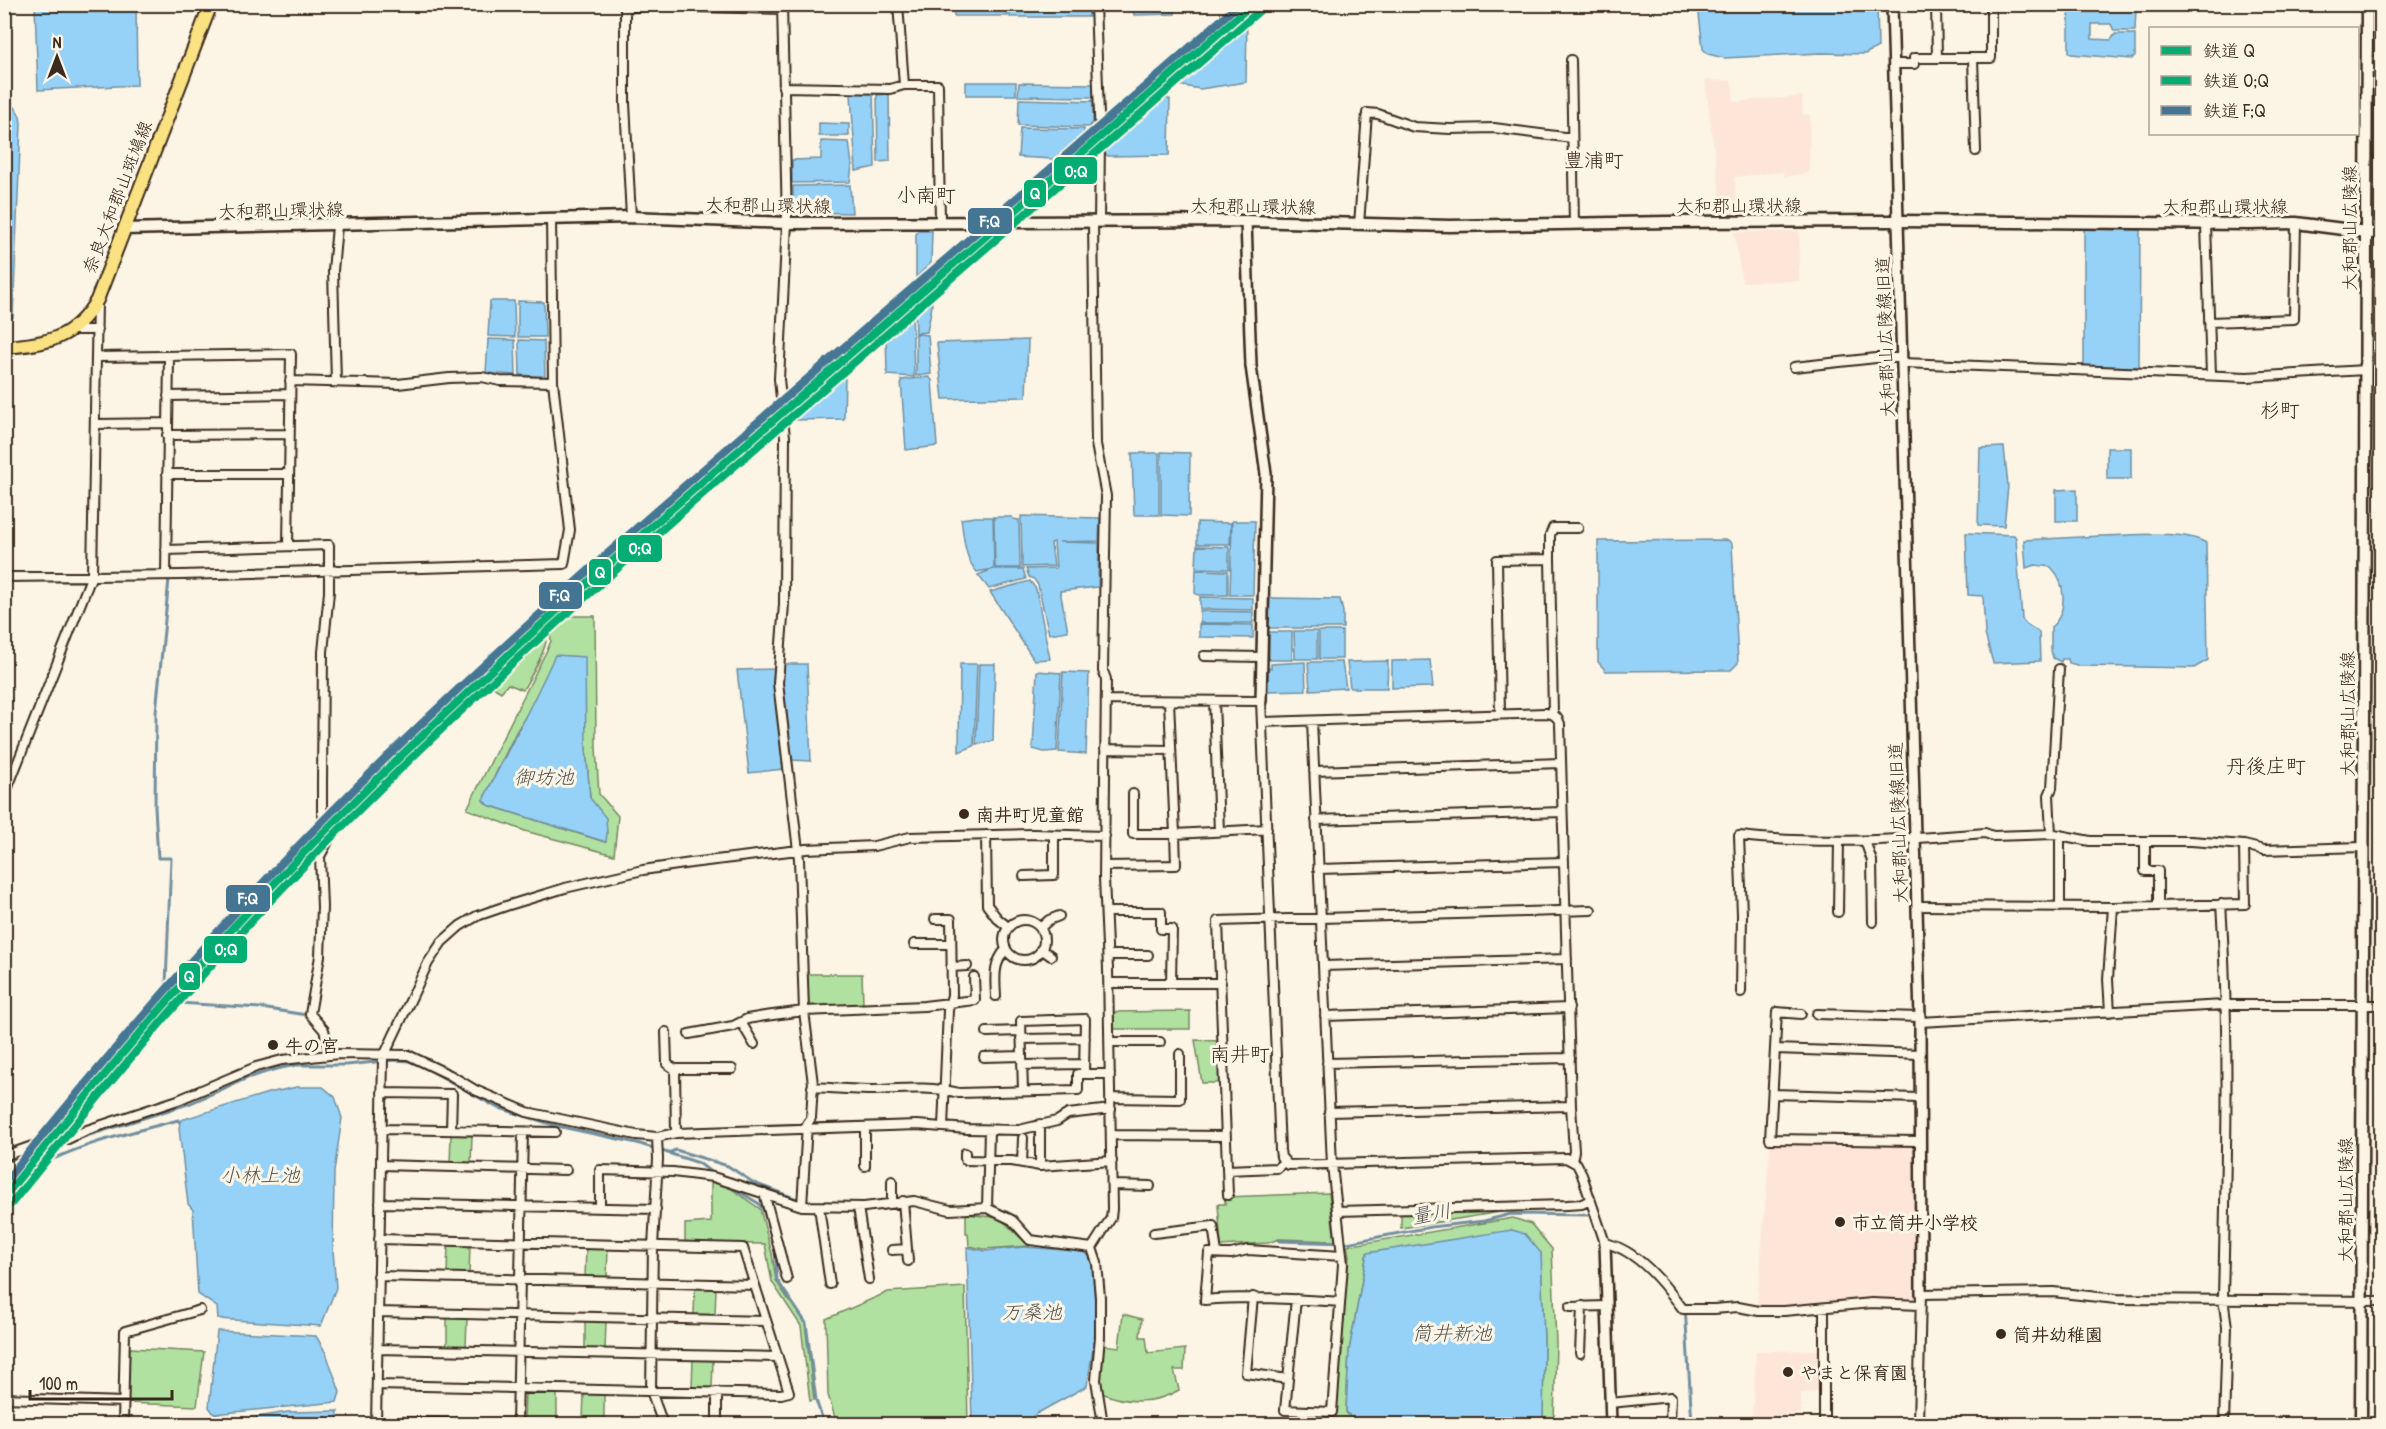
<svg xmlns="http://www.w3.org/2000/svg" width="2386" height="1429" viewBox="0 0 2386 1429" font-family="'Patrick Hand','Klee One',sans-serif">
  <rect width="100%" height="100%" fill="#fcf5e5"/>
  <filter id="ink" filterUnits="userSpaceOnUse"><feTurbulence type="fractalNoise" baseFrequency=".0167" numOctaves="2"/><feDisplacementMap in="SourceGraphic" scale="12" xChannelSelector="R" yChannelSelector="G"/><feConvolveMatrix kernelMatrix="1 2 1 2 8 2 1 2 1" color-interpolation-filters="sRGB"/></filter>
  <g filter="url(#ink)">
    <!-- built -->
    <path fill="#fde6d8" d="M1705,80l27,1 2,21 68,-6 1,18 7,1 -1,58 -24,4 -2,-5 -49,5 3,32 -15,2z
      M1799,231v50l-57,1 -8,-50z
      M1770,1144h144l5,3 -4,151 -49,1 -72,10 -37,-2z
      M1821,1350v42l-20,1v21l-49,3 4,-66z"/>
    <!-- green -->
    <path fill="#b0e1a1" stroke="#768660" stroke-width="1.5" fill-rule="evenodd" d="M555,616h40l1,132 3,46 19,22 -4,39 -89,-24 -58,-22 81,-161 3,-7 -2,-20zM529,711l57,38 4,49 15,44 -117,-37 -5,-5 33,-68z
      M544,624c11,15 -13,51 -21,66l-15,-6 -7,8 -16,-10z
      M807,974h55l1,30 -52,2 -3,-4z
      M1190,1011v18h-76v-17z
      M1195,1040l24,1 2,42h-19z
      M451,1135h21l-1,29h-21z
      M711,1182l15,3 34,24 12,45 4,27 29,43 9,76 -4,1 -9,-75 -29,-44 -7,-38 -80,-1v-19l26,-2z
      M1329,1193l6,48 -56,-2 -11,4 -47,3 -3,-42h7v-7z
      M1519,1209l-118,19v-15z
      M966,1214l34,4 29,28 -45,3 -15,-3 -1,-13h-2z
      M1513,1218l18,6 21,25 4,94 -2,81h-19l8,-6 1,-75 -3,-90h-174l-18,98 -3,61 7,9 102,3h-118l-2,-14 14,-155 -2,-9z
      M448,1245h22l-1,29 -22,-1z
      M586,1247l22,1 -1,30h-22z
      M695,1286l21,1 -1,29 -21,-1z
      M965,1287l3,137h-131l-9,-29 -2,-76 62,-27z
      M1123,1314l19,5 -2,18h6l2,16 37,-4 -1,21h-10l5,20c-24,14 -52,14 -77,3l-4,-20 5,-28 16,2z
      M447,1317l20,1 -1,29 -19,-1z
      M585,1320h21l-1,30h-20z
      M130,1348l74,4 -7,54 -70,-3z
      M693,1358l20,1 -1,30 -20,-1z
      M525,1391l32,1v30l-33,-1z
      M584,1393h20v30l-21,-1z"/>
    <!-- water -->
    <path fill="#96d2f7" stroke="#728fa0" stroke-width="1.5" d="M35,5h101l1,80 -99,5z
      M954,5h54v11h-54z
      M1010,5h78l1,12h-79z
      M1133,5h42v9l-41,1z
      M1698,5h179l1,42 -13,7 -44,-1 -97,5 -16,-4 -5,-5z
      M2071,6l65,3 -1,22h-21l-3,-7h-19v15l19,1 4,-6h20v22l-3,3 -61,-5 -2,-2v-44z
      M1247,19l-1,63 -46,7 -22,-4v-7z
      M966,82h50v13h-50z
      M1019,83l74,1v13l-75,-1z
      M873,92l2,75 -19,4 -5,-77z
      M889,94l1,67 -12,1 -1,-67z
      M1019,99l74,2v21l-4,5 -71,-2z
      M1156,99h14l-1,56 -61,1 -5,-4 3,-11z
      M5,107h10l5,9 1,7 -8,194 -8,5z
      M819,123l30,1v12h-30z
      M1020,128l64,1v4l-31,26 -35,-2z
      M821,141l28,1 3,23 -2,17 -58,1v-23l29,-1z
      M850,185l2,28 -59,-1v-26z
      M2084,229l56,1 -1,137 -55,-1z
      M918,231h14l-1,32 -15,14v-43z
      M931,293l1,13 -5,26 -11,1 -1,-25z
      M490,301h24l1,36 -27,-1z
      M518,301l26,1 1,35h-27z
      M912,309l2,68 -27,-2 -1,-44z
      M916,334l12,1 3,39 -15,2z
      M488,339l27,1 1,35 -30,-2z
      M519,340l25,1 1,36 -25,-2z
      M1028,340l-2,57 -83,2 -6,-56z
      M836,375l9,1 -1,43 -51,1 -4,-2z
      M929,377l3,3 5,66 -31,4 -5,-70z
      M2004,447l4,39 -4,40 -26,-1 2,-77z
      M2107,448h24v31h-24z
      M1161,452l29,1 -1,63 -28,-1z
      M1132,453h27v62h-25z
      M2077,489v32h-21v-31z
      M1021,516l79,2 -1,23 -40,1 40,1 -1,44 -38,4 8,40 -19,3 -11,-49 -4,-6 -5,-2 -3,-8 30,-1 -2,-26 -3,1 3,23 -32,1z
      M975,517h18l1,52h29l3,10 -37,10 -11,-14 15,-6 -16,3c-13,-14 -13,-35 -16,-53z
      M994,517h18l1,2 6,1 1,48h-25z
      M1232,521h23l-2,74h-23z
      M1197,522l34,1 -1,21h-33z
      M1966,533l48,2 2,3 6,81 5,6 12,7 1,29 -47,2 -8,-29 -2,-38 -15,-1z
      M2100,536c29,0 82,-7 106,7l2,117 -14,8 -113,-2 -12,-3 -1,-4h-6l-1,3 -8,-4 -2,-8v-23c17,-14 15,-45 0,-60l-16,-2 -9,3 -2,-28z
      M1728,540l4,4 6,119 -7,7 -125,1 -8,-9v-121z
      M1197,546l32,1v22l-33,-1z
      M1196,570l32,1v24h-30l-3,-2z
      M1030,581l6,8 14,70 -16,1 -44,-68z
      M1200,597l53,1v12l-53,-1z
      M1270,598l70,1 3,13v16h-74z
      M1200,611l53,1v11h-53z
      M1199,624l54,1v13l-54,-1z
      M1294,631h23v28h-22z
      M1319,631h23v28h-23z
      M1269,632h23v28h-23z
      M555,655l30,2 1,92 4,49 16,20 1,15 -1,9 -118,-37 -5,-5c24,-49 50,-96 72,-145z
      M1430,660l3,27 -41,1v-27z
      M1388,661l-1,27h-37l-3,-26z
      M1305,662l1,28 -38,1v-23h3v-4z
      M1308,662h34l4,26 -36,2z
      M785,664h22l4,97 -20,-1 -9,-71v-22z
      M960,664h17l-3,82 -15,6z
      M979,664h16l-2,77 -17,3z
      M775,669l-1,13 9,87 -34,4 -12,-103z
      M1037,671l24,2 -4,78 -13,1 -11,-3z
      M1063,672l26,1 -3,81 -27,-2z
      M297,1087h26l12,10 7,21 -8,54 -1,78 3,38 -15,38 -103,-7 -1,-12 -19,-13 -5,-84 -5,-6 -9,-76 2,-8 87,-27z
      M1512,1230l13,4 16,19 3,90 -1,75 -8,6 -182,-3 -7,-10 3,-60 18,-98z
      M967,1247l18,4 39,-4 59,4 9,8 4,58 -2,26 -7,43 -51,28 -13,10h-51z
      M217,1331l99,5 10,17 14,39 -3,10 -123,12 -5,-7z
      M338,1411l-1,13h-126l77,-12z"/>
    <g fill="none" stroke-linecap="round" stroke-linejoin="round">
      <!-- stream -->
      <path stroke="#728fa0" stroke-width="3" d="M169,579l-13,133 -1,95 3,51h13l-5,126 12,19 83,5 46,7
        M319,814l1,10 7,11
        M668,1153l8,-3 52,16 26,17 43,16
        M4,1162l187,-59 59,-26 26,-8 20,-4h51l47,-5 15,1 15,6 72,40 61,19 80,17 62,20 14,11
        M38,1167c43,-24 93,-34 140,-47l2,3
        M728,1185l30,18 5,6 12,41 2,30 29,43 10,77 8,24
        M1279,1241l68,2 84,-16 53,-6 27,-7 77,1
        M1654,1270l8,6 23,29 7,119"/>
      <!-- minor casing -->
      <g stroke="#3b2a1e" stroke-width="12">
        <path id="minor" d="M699,4v3l83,2
          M782,4l5,219 -8,156 6,58 -1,167 -6,79 21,176 5,152 9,73 -2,34 -4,6 -5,82
          M898,4l6,81
          M1095,4l5,138 -1,80
          M1936,4l1,54
          M1973,58l3,93
          M1571,60l3,164
          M1894,64h20v-6h77v-54
          M2367,69h15
          M783,87l107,2 14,-4h34l2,137
          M631,217l-6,-114v-95l39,-4
          M2206,224l5,151
          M1359,225l8,-112 11,1 36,13 36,2 44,-1 78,10
          M2209,322l85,-3 2,-96
          M73,330h24
          M97,357l194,-3 -3,192
          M1903,363l344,14 118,-7
          M1794,367l82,-9h26
          M290,381l108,3 51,-6 33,-1 18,4 53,1
          M336,381l-3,-110 4,-45
          M168,396l121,-2
          M96,424l72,-1
          M167,435l121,-1
          M167,474h121
          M166,550l163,-5v47l-6,60 -1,132v29l9,23 -11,20 2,51 -2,49 -10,58 14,16 6,24
          M1550,559v-24l3,-7h25
          M166,575l3,-219
          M4,577l177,-2 383,-11 6,-34 -17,-148 -2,-164
          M1204,656l58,1
          M1106,700l155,1 19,449 1,7 7,8 278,-7 11,6 4,8 24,71c33,7 59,41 78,66h31l24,-2 21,4h25l88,-8 48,2
          M1214,701l5,130
          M1500,714l-3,-154 53,-1 3,155
          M1263,722l282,-9c8,1 12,2 15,11l11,382 3,45 -2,10
          M1105,749l66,1
          M1314,771l247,-8
          M1133,794v40h42l-6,-133
          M4,797l88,-222 5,-273
          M1316,820l246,-8
          M2051,834l-2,-39 3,-7 7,-119
          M986,835l1,70 10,13 11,9
          M2060,835v72
          M1865,841l7,20 1,61
          M2145,841v30h13v35
          M1104,866l72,-1 -1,-31 92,-5
          M1318,869l246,-7
          M1024,876l30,-1v-40
          M2221,904c9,131 5,263 2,394l4,29 -3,97
          M1917,906l196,1 132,-3 -1,-59
          M1106,912h55v17h11l-1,54
          M1838,912l1,-71
          M935,919h16l1,76 -4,15 -5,117
          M1004 940a20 20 0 1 1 40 0a20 20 0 1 1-40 0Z
          M1040,928l9,-8 10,-4
          M914,944h37
          M1041,949l10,7
          M1108,955h40
          M1323,966l244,-7
          M951,967l16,-1
          M1109,983h112
          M1741,992l1,-78 -3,-78c82,9 164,4 246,-3l8,3 61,-2 36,7h101l53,4 20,5 99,-3
          M996,996c-1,-19 -3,-32 10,-47
          M2110,1012l-2,-33 5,-72
          M1801,1014l-24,-2 -7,127 149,2
          M1817,1014l103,3
          M1325,1016l244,-8
          M741,1022l13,22
          M1920,1022l304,-17h158
          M666,1032l1,32 8,5 1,64
          M987,1032l34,-1
          M689,1034l44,-8 14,-7 18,-3 39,-5 120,-5 51,-6 -1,-23
          M1021,1039l64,-1
          M1110,1042h50
          M1775,1049l145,5
          M984,1057l38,-1
          M1327,1063l243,-5
          M1022,1065l62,-1
          M675,1069h57
          M812,1087c21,1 42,3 62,3 29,-1 56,-4 85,3l119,-3v-16h32
          M1023,1091l-2,-70 64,-2 -1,55
          M382,1093l70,1 -1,36
          M1773,1094l146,4
          M1110,1098l70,1v-45
          M1329,1112l242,-6
          M1040,1124v42
          M865,1127v39
          M381,1129l174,3
          M1111,1135l114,1
          M657,1137l1,22 -5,87 -2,145 12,33
          M965,1153v7l47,1 28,5 72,-5
          M4,1156l31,-11 33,-6 19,-9 91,-30 78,-33 26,-7 57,-6 69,1 42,20 25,15 52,22 109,23 21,2 19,-4 241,-8 51,4 51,1 38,-9 11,-7 43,-5
          M1022,1163l1,-25
          M381,1165l185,5
          M1227,1170l50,-2 7,-6
          M892,1181v21
          M1112,1185l38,1
          M764,1193l23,86
          M1228,1195l-10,-274 373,-11
          M903,1201l5,60
          M380,1203l276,6
          M600,1207v-37l73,2 40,5 89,29 62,1 50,-6 36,9 37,-2 25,12 18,20 62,8
          M819,1207l11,77
          M858,1207l11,72
          M987,1208l2,-78
          M1337,1211l230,-6 15,-1 8,-4
          M1154,1233l59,-7 4,27
          M1092,1248l19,-30 1,-9 -4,-240 -4,-91 2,-199 -3,-8 3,-175 -10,-52 -3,-222
          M1092,1248l5,15 3,34v40l-4,43 7,44
          M892,1250l15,-1
          M378,1276l377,9
          M1253,1297l-7,76 42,6
          M1296,1299l-11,111 47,2 11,-148 -11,-99 -20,-444
          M1340,1302c-46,-3 -90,-6 -135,-2l4,-47 22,1 17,-4 94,6
          M1570,1307l37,-1
          M378,1312l388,9
          M377,1349l401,8
          M1580,1353l2,-47
          M377,1385l404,9 8,-2 -46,-144 -364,-9
          M4,1398l120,4
          M1610,1403l61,-6 -1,27
          M376,1422l155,2
          M717,1423v-31
          M123,1424l2,-93 75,-21
          M376,1424l7,-366 45,-95 14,-21 18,-16 17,-10 29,-10 59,-18 78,-18 48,-7 115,-14 68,-3 36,-9 123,-3 72,2
          M517,1424l6,-292
          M1824,1424v-116
          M1918,1424l3,-130 132,-2 63,7 266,2"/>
      </g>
      <!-- tertiary casing -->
      <g stroke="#3b2a1e" stroke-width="14">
        <path id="tertiary" d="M1892,4l28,1013 1,277
          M1246,221l5,145 15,108 -5,227
          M1605,1243l6,181"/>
      </g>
      <!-- secondary casing -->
      <g stroke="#3b2a1e" stroke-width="15">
        <path id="secondary" d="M124,229l507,-12 156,6 459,-2 204,5 218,-4 230,-1 351,3 47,-1 86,11
          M2361,1424l6,-1420"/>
      </g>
      <!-- primary casing -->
      <g stroke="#3b2a1e" stroke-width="16">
        <path id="primary" d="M4,347c43,-3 70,-8 93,-47l114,-296"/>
      </g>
      <!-- minor -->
      <use href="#minor" stroke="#fcf5e5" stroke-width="8"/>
      <!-- tertiary -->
      <use href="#tertiary" stroke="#fcf5e5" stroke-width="9"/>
      <!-- secondary -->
      <use href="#secondary" stroke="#fcf5e5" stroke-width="10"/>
      <!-- primary -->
      <use href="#primary" stroke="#fae181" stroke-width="12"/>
      <!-- rail-1 casing -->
      <g stroke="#fcf5e5" stroke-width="12">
        <path id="rail-1" d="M4,1197c91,-112 184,-224 284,-328 149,-155 310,-297 472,-437 164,-143 329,-284 492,-428"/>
      </g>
      <!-- rail-2 casing -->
      <g stroke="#fcf5e5" stroke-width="12">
        <path id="rail-2" d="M11,1204c91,-113 183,-225 284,-329 148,-155 310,-297 472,-437 164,-143 329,-284 492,-427"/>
      </g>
      <!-- rail-3 casing -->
      <g stroke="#fcf5e5" stroke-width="12">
        <path id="rail-3" d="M4,1183c88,-109 179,-217 276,-318 136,-143 285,-275 433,-404 175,-153 352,-303 526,-457"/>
      </g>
      <!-- rail-1 -->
      <use href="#rail-1" stroke="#02ad73" stroke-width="8"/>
      <!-- rail-2 -->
      <use href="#rail-2" stroke="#02ad73" stroke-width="8"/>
      <!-- rail-3 -->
      <use href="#rail-3" stroke="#447694" stroke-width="8"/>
    </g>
  </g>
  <!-- markers -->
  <g fill="#3b2a1e" stroke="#fcf5e5" stroke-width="2">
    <circle cx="964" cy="814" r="6"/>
    <circle cx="273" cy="1045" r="6"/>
    <circle cx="1840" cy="1222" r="6"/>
    <circle cx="2001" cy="1334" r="6"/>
    <circle cx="1788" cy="1372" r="6"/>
  </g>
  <g text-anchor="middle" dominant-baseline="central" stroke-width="6" stroke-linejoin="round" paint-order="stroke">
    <!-- street labels -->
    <g font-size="18" fill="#3b2a1e" stroke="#fcf5e5">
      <text transform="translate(117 197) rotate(-69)">奈良大和郡山斑鳩線</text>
      <text transform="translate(768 205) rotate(1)">大和郡山環状線</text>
      <text x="1739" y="205">大和郡山環状線</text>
      <text transform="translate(1253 206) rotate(1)">大和郡山環状線</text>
      <text x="2225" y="206">大和郡山環状線</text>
      <text transform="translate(281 210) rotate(-1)">大和郡山環状線</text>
      <text transform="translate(2349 228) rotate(-90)">大和郡山広陵線</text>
      <text transform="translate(1885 337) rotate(-92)">大和郡山広陵線旧道</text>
      <text transform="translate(2347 714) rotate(-90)">大和郡山広陵線</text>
      <text transform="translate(1898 823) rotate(-92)">大和郡山広陵線旧道</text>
      <text transform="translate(2345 1200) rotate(-90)">大和郡山広陵線</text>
    </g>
    <!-- poi labels -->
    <g font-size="18" font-weight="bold" fill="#3b2a1e" stroke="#fcf5e5" text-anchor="start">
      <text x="976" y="814">南井町児童館</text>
      <text x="285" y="1045">牛の宮</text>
      <text x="1852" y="1222">市立筒井小学校</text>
      <text x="2013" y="1334">筒井幼稚園</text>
      <text x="1800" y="1372">やまと保育園</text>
    </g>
    <!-- neighbourhood labels -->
    <g font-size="20" fill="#3b2a1e" stroke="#fcf5e5">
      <text x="1594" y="159">豊浦町</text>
      <text x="926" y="194">小南町</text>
      <text x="2280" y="409">杉町</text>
      <text x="2266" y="765">丹後庄町</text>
      <text x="1240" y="1053">南井町</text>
    </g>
    <!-- water labels -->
    <g font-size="20" font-style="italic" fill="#525454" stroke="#fcf5e5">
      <text x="544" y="776">御坊池</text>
      <text x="260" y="1174">小林上池</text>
      <text transform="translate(1431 1213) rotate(-10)">量川</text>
      <text x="1032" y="1311">万桑池</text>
      <text x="1452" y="1332">筒井新池</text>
    </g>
  </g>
  <g stroke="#fcf5e5" stroke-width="2">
    <rect x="1053" y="156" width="45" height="29" rx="6" fill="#02ad73"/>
    <rect x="1023" y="179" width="24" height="29" rx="6" fill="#02ad73"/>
    <rect x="967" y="207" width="46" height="28" rx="6" fill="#447694"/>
    <rect x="617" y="534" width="46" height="29" rx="6" fill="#02ad73"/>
    <rect x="588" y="558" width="24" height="28" rx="6" fill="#02ad73"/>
    <rect x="538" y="581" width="45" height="29" rx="6" fill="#447694"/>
    <rect x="225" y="884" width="46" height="29" rx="6" fill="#447694"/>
    <rect x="203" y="935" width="45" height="29" rx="6" fill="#02ad73"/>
    <rect x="178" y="962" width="23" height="29" rx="6" fill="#02ad73"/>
  </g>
  <g font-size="16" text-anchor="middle" font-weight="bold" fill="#fff">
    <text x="1076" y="177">O;Q</text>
    <text x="1035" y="199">Q</text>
    <text x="990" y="227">F;Q</text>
    <text x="640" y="554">O;Q</text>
    <text x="600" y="578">Q</text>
    <text x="560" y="601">F;Q</text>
    <text x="248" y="904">F;Q</text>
    <text x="226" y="955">O;Q</text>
    <text x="189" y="982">Q</text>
  </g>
  <!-- margin -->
  <rect width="2386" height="1429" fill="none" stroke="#fcf5e5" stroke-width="24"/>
  <rect x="12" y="12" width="2362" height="1405" fill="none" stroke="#3b2a1e" stroke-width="2" filter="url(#ink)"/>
  <!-- legend -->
  <rect x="2149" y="27" width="210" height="108" fill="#fcf5e5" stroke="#afa495" stroke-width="1.5"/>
  <rect x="2161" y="46" width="30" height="9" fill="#02ad73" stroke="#afa495" stroke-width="1.5"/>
  <text x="2203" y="57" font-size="18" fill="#3b2a1e">鉄道 Q</text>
  <rect x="2161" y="76" width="30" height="9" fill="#02ad73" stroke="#afa495" stroke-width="1.5"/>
  <text x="2203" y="87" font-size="18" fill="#3b2a1e">鉄道 O;Q</text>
  <rect x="2161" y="106" width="30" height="9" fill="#447694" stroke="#afa495" stroke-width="1.5"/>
  <text x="2203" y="117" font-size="18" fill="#3b2a1e">鉄道 F;Q</text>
  <!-- north arrow -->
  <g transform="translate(57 57)" stroke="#fcf5e5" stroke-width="4.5" paint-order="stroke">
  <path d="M0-4.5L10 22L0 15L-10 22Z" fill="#3b2a1e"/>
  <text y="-9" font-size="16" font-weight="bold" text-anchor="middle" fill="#3b2a1e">N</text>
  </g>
  <!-- scale -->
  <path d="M30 1390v9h142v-9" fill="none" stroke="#3b2a1e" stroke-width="3"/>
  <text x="39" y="1390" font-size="18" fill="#3b2a1e" stroke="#fcf5e5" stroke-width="4.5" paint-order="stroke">100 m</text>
</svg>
